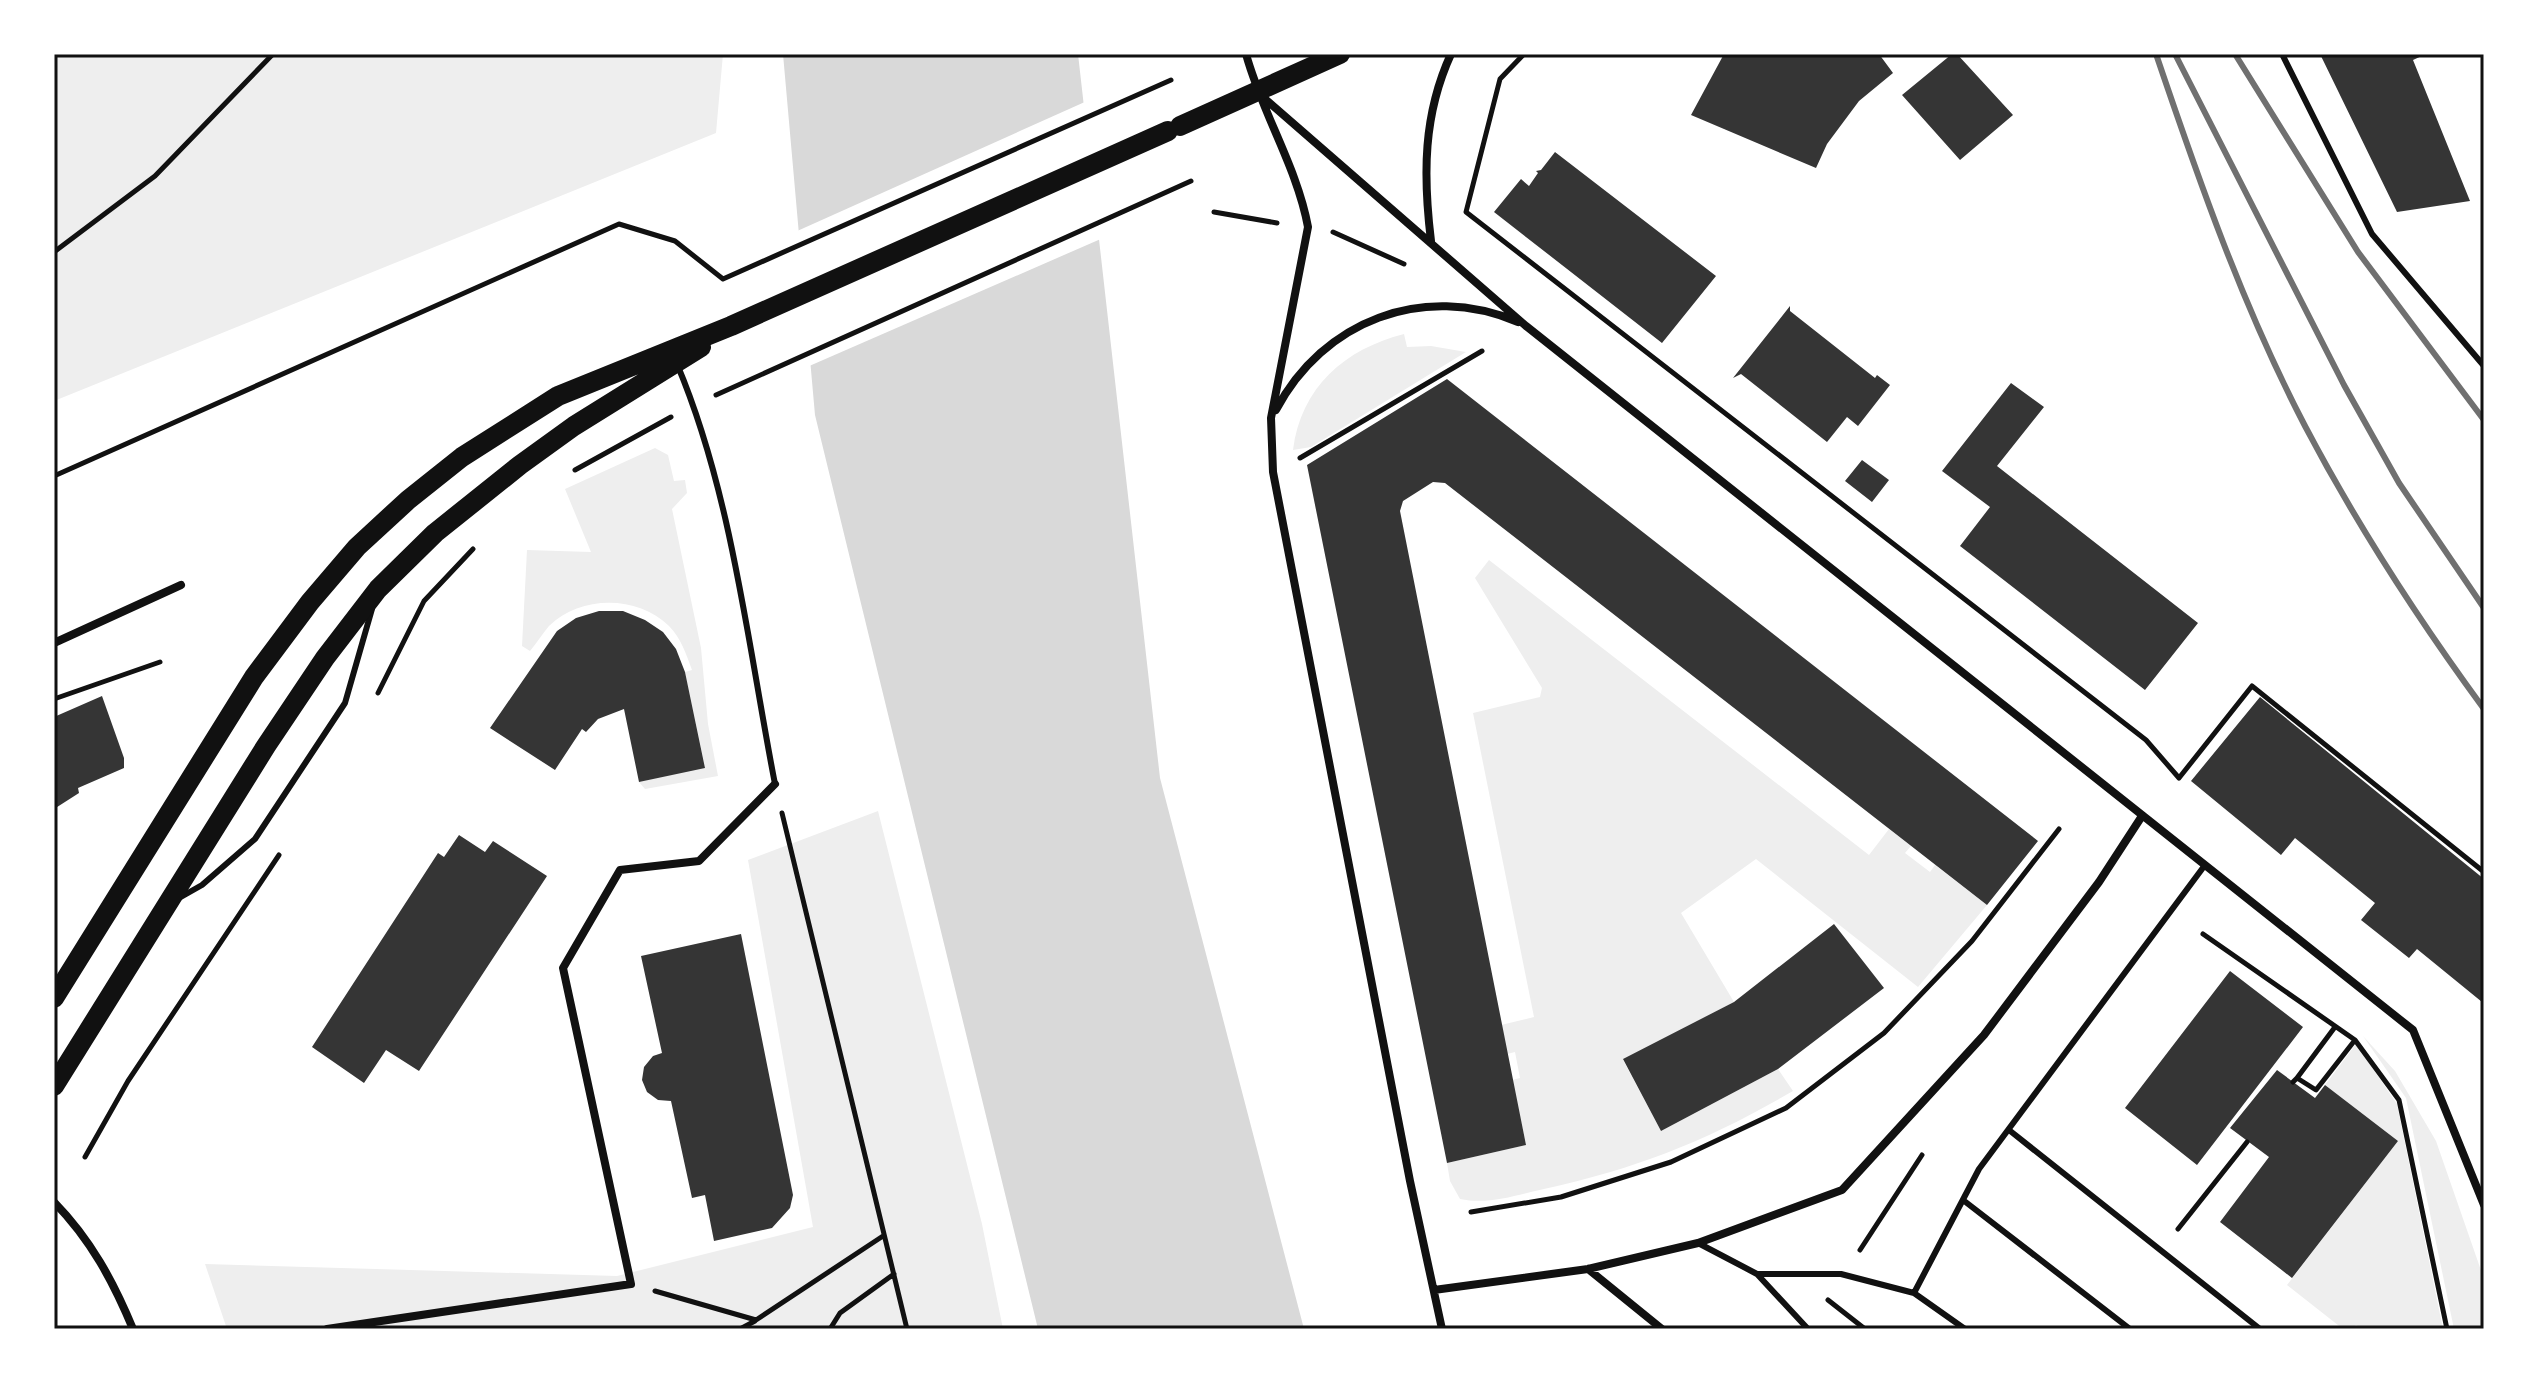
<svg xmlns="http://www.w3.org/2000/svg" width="2538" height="1383" viewBox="0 0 2538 1383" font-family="'DejaVu Sans',sans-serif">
  <rect width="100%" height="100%" fill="#fff"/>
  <!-- green -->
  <path fill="#eee" d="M54,54h669l-7,79 -662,268z
    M1404,334l3,13 24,-1 35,6 -155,95 -18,3c8,-63 52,-101 111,-116z
    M655,448l13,7 6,26 11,-1 2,13 -15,16 29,139 7,76 10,52 -73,13 -6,-7 66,-15 -20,-95 7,-2c-6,-16 -11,-32 -23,-44 -32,-31 -88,-31 -120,0 -7,8 -12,17 -19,25l-8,-5 5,-96 64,2 -26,-63z
    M1489,560l380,295 20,-26 22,17 -6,7 25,19 5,-7 52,40 -69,82 -162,-128 -75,54 53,89 -111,58 38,71 117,-62 15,22c-84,49 -154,77 -249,98 -29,6 -55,16 -84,10l-10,-18 -3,-18 79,-18 -14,-65 8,-2 -5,-26 -8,2 -6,-29 33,-8 -61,-304 67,-16 2,-9 -67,-110z
    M878,811l104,413 21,105h-776l-22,-65 412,12 196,-49 -65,-367z
    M2363,1036l32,35 41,70 48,138v50h-30l-48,-231z
    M2356,1044l41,60 46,225h-81l-6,-4 -4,4h-9l-56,-44 111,-144 -73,-56z"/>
  <!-- water -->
  <path fill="#d9d9d9" d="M783,54h295l82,724 144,551h-266l-223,-914z"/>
  <!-- pier -->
  <path fill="#fff" d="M1087,101l16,137 -296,129 -12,-135z"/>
  <!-- building -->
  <path fill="#353535" d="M1724,54h155l14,19 -34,28 -32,43 -11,24 -125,-53z
    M1952,54h5l56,61 -53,45 -58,-65z
    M2320,54h106l-13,6 57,141 -73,11z
    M1555,152l161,124 -54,67 -168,-131 27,-33 8,7 9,-13 -2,-2 5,-1z
    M1790,306v5l85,67 2,-3 13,10 -32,41 -11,-9 -20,25 -86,-68 -8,4z
    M1447,379l591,462 -51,64 -542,-422 -12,-1 -30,19 -3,10 126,634 -79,18 -140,-698z
    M2011,383l33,24 -47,59 201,157 -53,67 -185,-144 30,-39 -48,-36z
    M1862,460l27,20 -17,22 -27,-21z
    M599,611h24l22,9 18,12 13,17 9,23 20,96 -66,14 -15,-73 -26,10 -12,13 -4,-3 -27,41 -65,-42 67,-97 19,-13z
    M102,696l22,62v10l-46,20 1,5 -25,16v-92z
    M2260,697l224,182 -2,123 -65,-53 -8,9 -48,-38 14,-17 -80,-65 -14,17 -90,-74z
    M459,835l26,17 8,-11 54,35 -128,195 -33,-21 -22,33 -52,-36 126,-194 6,4z
    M1834,924l50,64 -106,81 -117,62 -38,-72 111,-57z
    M741,934l52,261 -3,13 -18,20 -58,13 -9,-46 -13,3 -21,-97 -13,-1 -11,-8 -5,-12 2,-13 9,-11 9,-3 -21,-97z
    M2230,971l73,56 -106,138 -72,-57z
    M2277,1070l38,28 10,-13 73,56 -106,137 -72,-56 49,-65 -39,-29z"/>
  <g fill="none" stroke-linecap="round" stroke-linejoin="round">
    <!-- path -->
    <path stroke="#111" stroke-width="5" d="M1524,54l-24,25 -34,133 680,528 33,38 73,-92 232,186
      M54,55l1,-1
      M1214,212l63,11
      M1333,232l71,32
      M54,252l101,-76 118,-122
      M716,395l475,-214
      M1300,458l182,-107
      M575,470l96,-53
      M54,476l565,-252 56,17 48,38 448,-199
      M378,693l46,-92 49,-52
      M54,699l106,-37
      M782,813l125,516
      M2203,934l152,106 44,60 48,229
      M2297,1078l38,-51
      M2293,1082l4,-4 19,12 39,-50
      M85,1157l43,-76 151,-226
      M1471,1212l90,-15 110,-35 115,-54 98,-75 88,-92 87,-112
      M2178,1229l69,-87
      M1860,1250l62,-95
      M655,1291l101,29 127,-84
      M1828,1300l37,29
      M740,1329l15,-8
      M830,1329l10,-16 54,-39"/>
    <!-- service -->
    <path stroke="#111" stroke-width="6" d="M2282,54l90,180 112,132
      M677,364c55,130 71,282 98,420
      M179,898l23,-13 53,-46 90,-136 27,-94
      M2009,1130l251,199
      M1963,1200l167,129
      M1698,1243l59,31 51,55
      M1757,1274h84l73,19 51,36
      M1914,1293l65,-124 226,-304"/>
    <!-- minor -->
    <path stroke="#111" stroke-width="8" d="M1246,54c16,59 51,113 62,173l-37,191 2,54 137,709 32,148
      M1257,92l269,234 887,704 71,175
      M1431,241c-8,-66 -8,-126 20,-187
      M1276,410c47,-89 147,-128 242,-88
      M54,643l127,-58
      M54,1202c37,38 59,79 79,127
      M1588,1269l74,60
      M1434,1290l154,-21 110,-26 144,-53 142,-155 115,-153 43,-66
      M327,1329l304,-45 -68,-316 57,-98 79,-9 76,-77"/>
    <!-- primary -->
    <path stroke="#111" stroke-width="20" d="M1180,126l160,-72
      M54,998l200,-321 56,-75 47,-55 51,-47 54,-43 96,-61 173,-70 437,-195
      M54,1086l212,-340 59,-88 53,-69 57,-56 85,-68 54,-39 127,-79"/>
    <!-- rail -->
    <path stroke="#707070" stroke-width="6" d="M2156,54c43,127 87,253 149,372 52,99 113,193 179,283
      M2175,54l169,331 55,98 85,125
      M2235,54l123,198 126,168"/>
  </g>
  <!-- border -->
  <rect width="2538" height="1383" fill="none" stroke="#ffffff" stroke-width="112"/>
  <rect x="56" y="56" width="2426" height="1271" fill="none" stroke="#111" stroke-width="3"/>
</svg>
